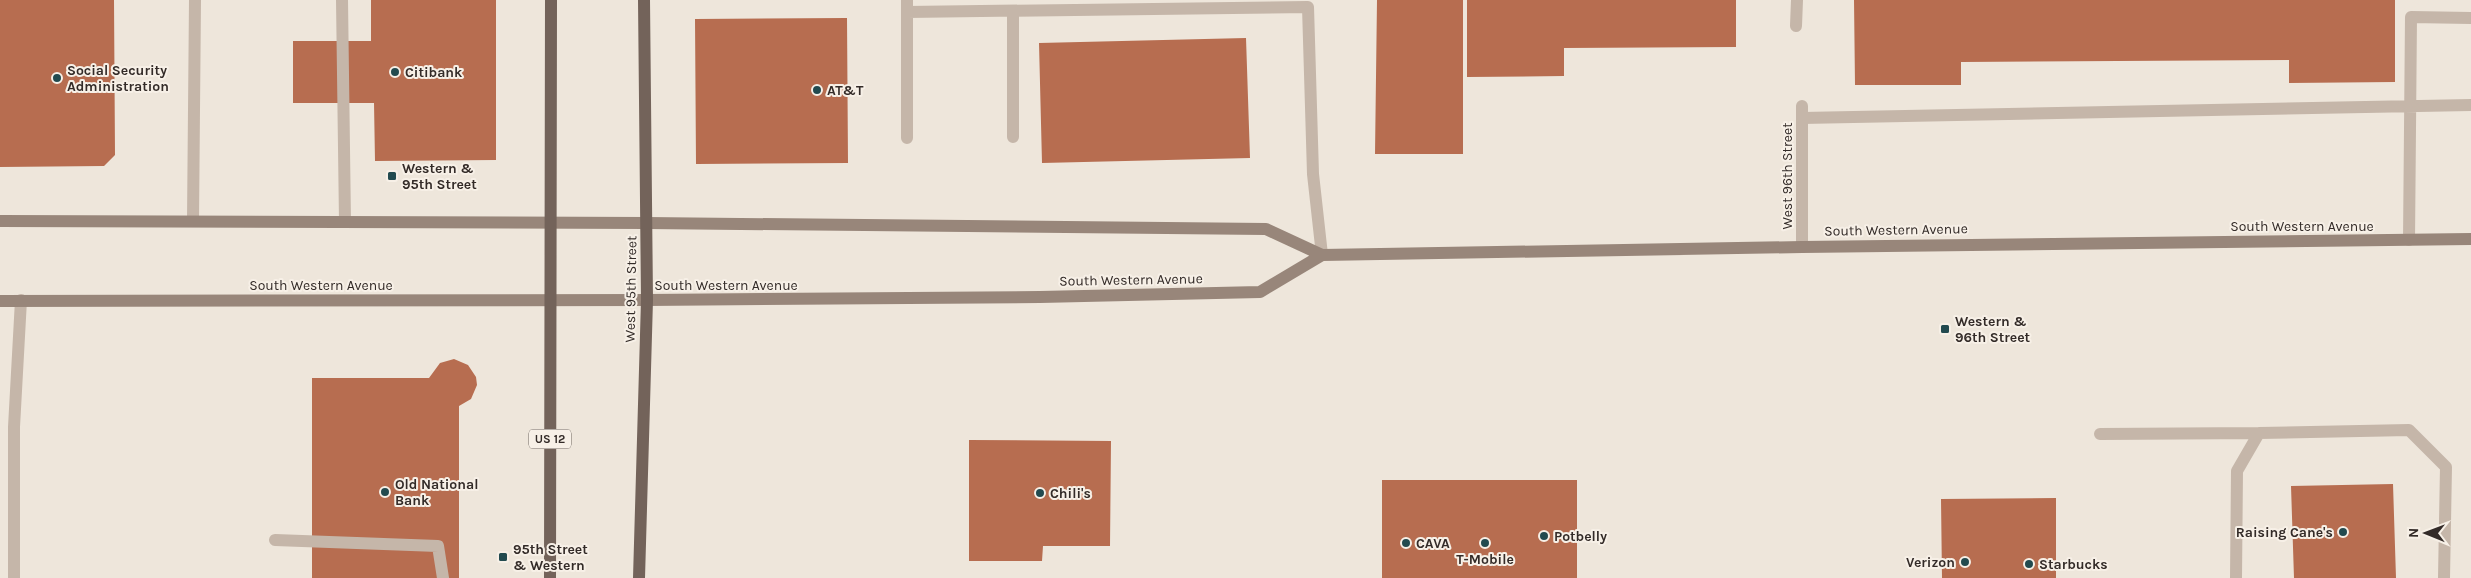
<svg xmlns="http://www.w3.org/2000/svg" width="2471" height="578" viewBox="0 0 2471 578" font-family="Karla,sans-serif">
  <rect width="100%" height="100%" fill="#eee6db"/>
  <!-- building -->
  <path fill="#b76d50" d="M0,0h114l1,155 -11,11 -104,1z
    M371,0h125v160l-121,1 -1,-58h-81v-62h78z
    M1377,0h86v154h-88z
    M1467,0h269v47l-172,1v28l-97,1z
    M1854,0h541v82l-106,1v-23l-328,2v23h-106z
    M847,18l1,145 -152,1 -1,-145z
    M1246,38l4,120 -208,5 -3,-120z
    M454,359l14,6 8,12 1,8 -6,14 -12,7v172h-147v-200h117l11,-15z
    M969,440l142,1 -1,105h-67l-1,15h-73z
    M1382,480h195v98h-195z
    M2393,484l3,94h-102l-3,-92z
    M2056,498v80h-114l-1,-79z"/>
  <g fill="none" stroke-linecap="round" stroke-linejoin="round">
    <!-- service -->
    <path stroke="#c5b6a9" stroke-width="12" d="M342,0l3,222
      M907,0v138
      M907,12l401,-5 5,167 9,81
      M1802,118l669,-13
      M1013,137v-126
      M193,220l2,-220
      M2409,240l2,-223 60,1
      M2100,434l159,-1
      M275,540l163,6 5,32
      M14,578v-151l7,-127
      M2236,578l1,-107 22,-38 150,-3 37,37 -2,111"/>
    <!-- minor -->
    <path stroke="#c5b6a9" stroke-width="12" d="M1796,26l1,-26
      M1802,106v141"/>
    <!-- secondary -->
    <path stroke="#98867a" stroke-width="12" d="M0,221l647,2 619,6 56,26 480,-8 669,-8
      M0,301l647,-1 393,-3 220,-5 62,-37"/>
    <!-- primary -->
    <path stroke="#73635a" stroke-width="12" d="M550,578l1,-578
      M639,578l8,-278 -3,-300"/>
  </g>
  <!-- markers -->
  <g fill="#224a4f" stroke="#f7f0e7" stroke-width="2">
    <circle cx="395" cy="72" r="5"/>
    <circle cx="57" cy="78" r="5"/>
    <circle cx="817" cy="90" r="5"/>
    <rect x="387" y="171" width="10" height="10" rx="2.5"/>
    <rect x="1940" y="324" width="10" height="10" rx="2.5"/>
    <circle cx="385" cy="492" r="5"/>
    <circle cx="1040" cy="493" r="5"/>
    <circle cx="2343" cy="532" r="5"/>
    <circle cx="1544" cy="536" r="5"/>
    <circle cx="1406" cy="543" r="5"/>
    <circle cx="1485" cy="543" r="5"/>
    <rect x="498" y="552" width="10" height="10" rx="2.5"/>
    <circle cx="1965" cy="562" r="5"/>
    <circle cx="2029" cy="564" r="5"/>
  </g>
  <g text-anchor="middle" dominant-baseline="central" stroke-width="4" stroke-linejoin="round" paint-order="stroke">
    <!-- shield labels -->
    <rect fill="#f7f0e7" stroke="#6e6661" stroke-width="1" x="529" y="429.5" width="42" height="19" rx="4"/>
    <g font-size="12" font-weight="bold" fill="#332b28">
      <text x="550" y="439">US 12</text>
    </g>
    <!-- poi labels -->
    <g font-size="14" font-weight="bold" fill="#332b28" stroke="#f7f0e7" text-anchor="start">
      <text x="67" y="70">Social Security<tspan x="67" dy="16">Administration</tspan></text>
      <text x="405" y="72">Citibank</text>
      <text x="827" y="90">AT&amp;T</text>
      <text x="402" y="168">Western &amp;<tspan x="402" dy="16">95th Street</tspan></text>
      <text x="1955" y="321">Western &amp;<tspan x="1955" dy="16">96th Street</tspan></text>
      <text x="395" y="484">Old National<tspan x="395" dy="16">Bank</tspan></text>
      <text x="1050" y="493">Chili's</text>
      <text x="2333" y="532" text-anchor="end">Raising Cane's</text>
      <text x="1554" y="536">Potbelly</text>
      <text x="1416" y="543">CAVA</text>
      <text x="513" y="549">95th Street<tspan x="513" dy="16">&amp; Western</tspan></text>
      <text x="1485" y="559" text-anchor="middle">T-Mobile</text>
      <text x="1955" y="562" text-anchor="end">Verizon</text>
      <text x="2039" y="564">Starbucks</text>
    </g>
    <!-- street labels -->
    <g font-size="14" fill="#332b28" stroke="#f7f0e7">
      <text transform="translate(1787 176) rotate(-90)">West 96th Street</text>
      <text x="2302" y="226">South Western Avenue</text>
      <text transform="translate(1896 230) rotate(-1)">South Western Avenue</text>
      <text transform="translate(1131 280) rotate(-1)">South Western Avenue</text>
      <text x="321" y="285">South Western Avenue</text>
      <text x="726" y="285">South Western Avenue</text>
      <text transform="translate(631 289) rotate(-89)">West 95th Street</text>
    </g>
  </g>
  <!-- north arrow -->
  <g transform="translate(2426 533) rotate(271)" stroke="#f7f0e7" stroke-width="4" paint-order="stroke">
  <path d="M0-4L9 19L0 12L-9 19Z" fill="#332b28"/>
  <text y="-8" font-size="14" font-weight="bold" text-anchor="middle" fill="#332b28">N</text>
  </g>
</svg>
